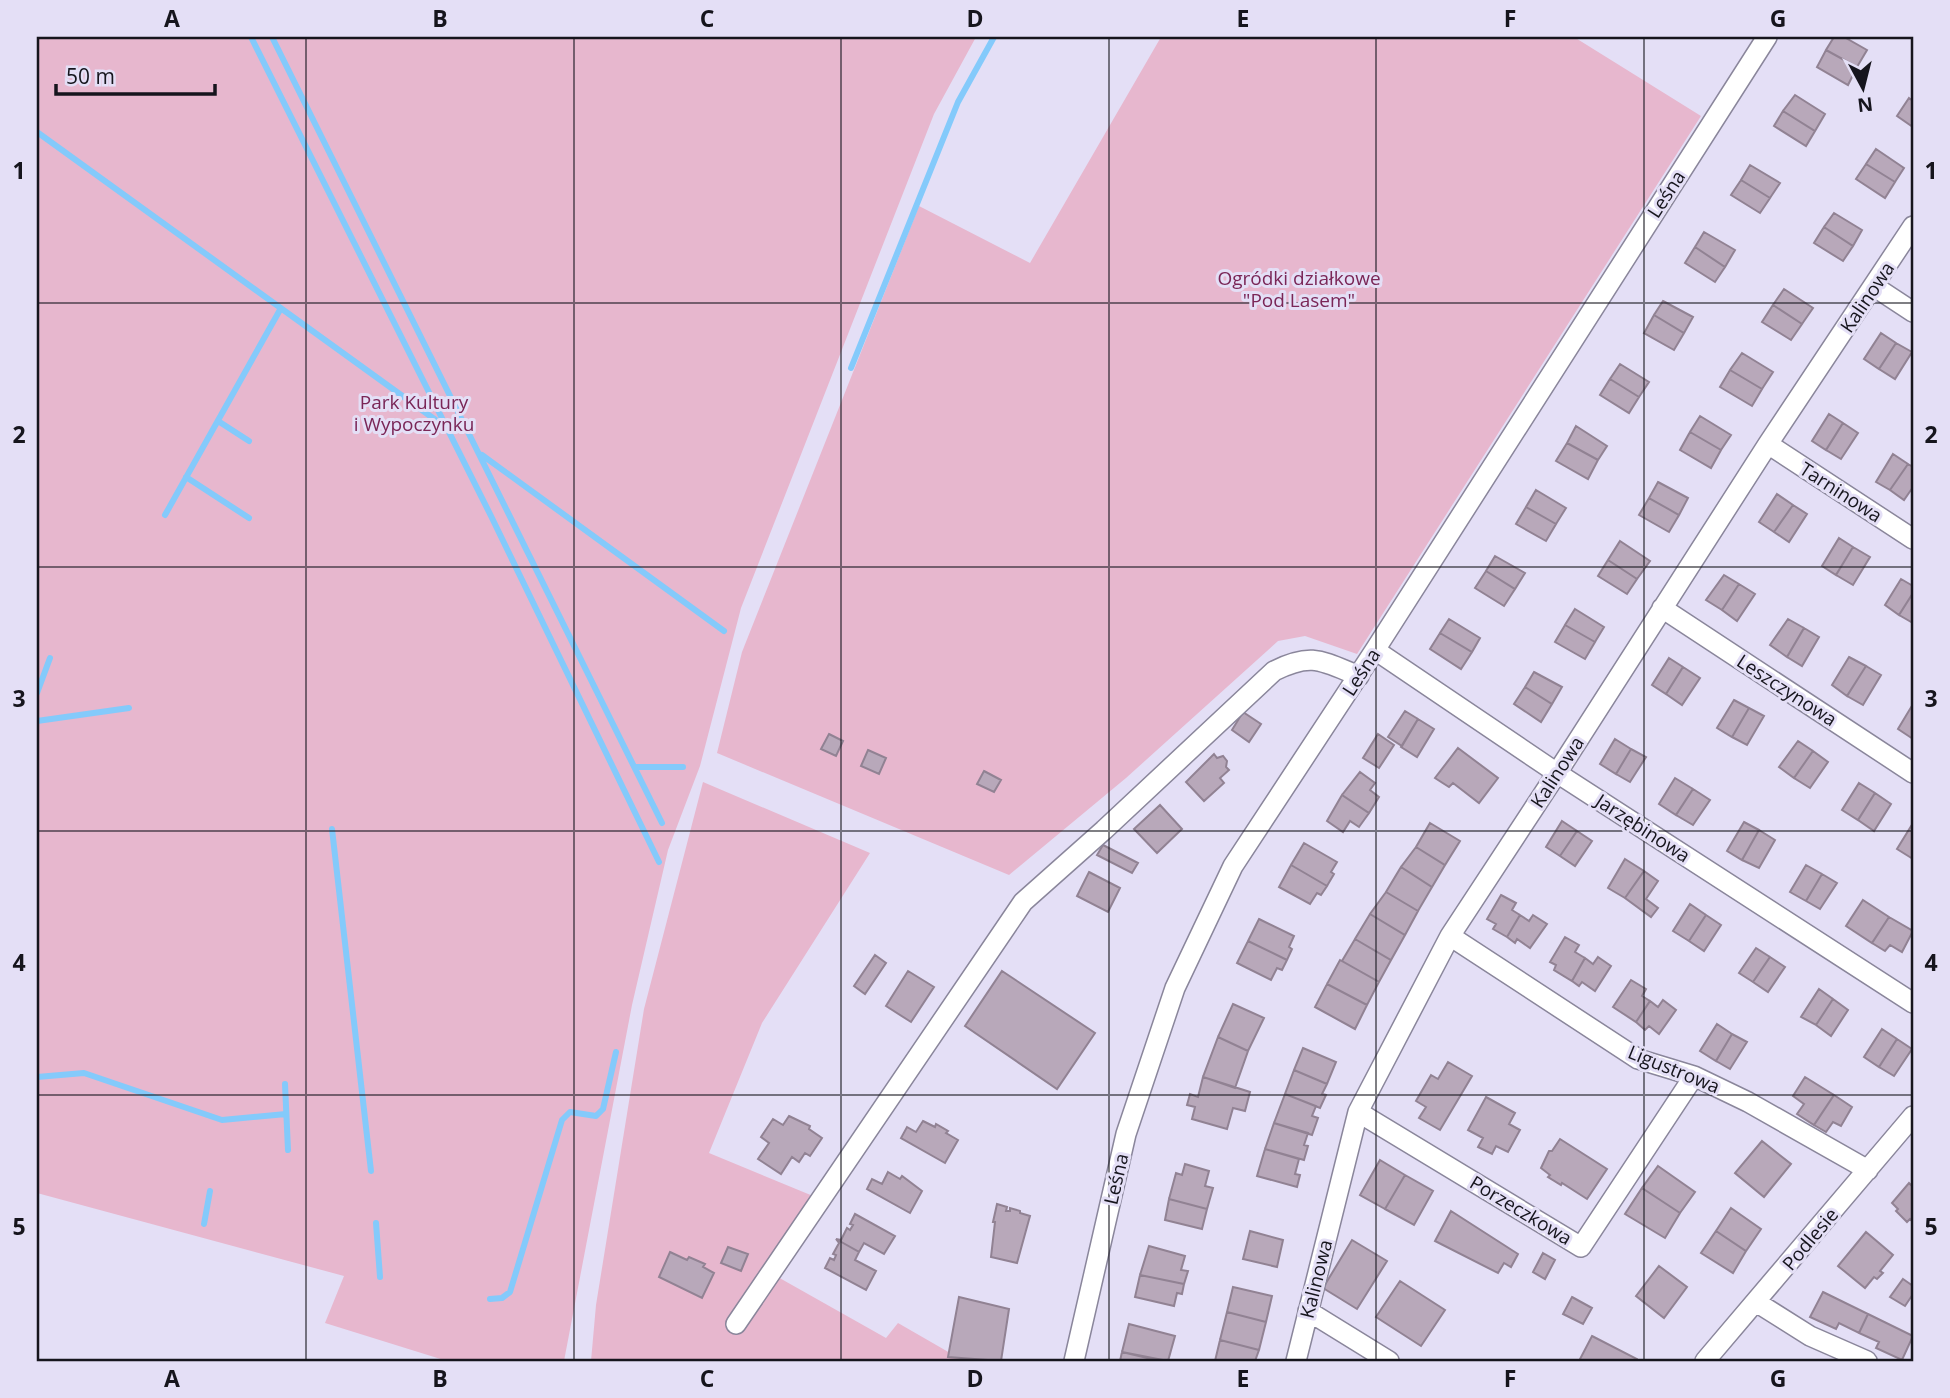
<svg xmlns="http://www.w3.org/2000/svg" width="1950" height="1398" viewBox="0 0 1950 1398" font-family="'Open Sans',sans-serif">
  <rect width="100%" height="100%" fill="#e4dff6"/>
  <!-- green -->
  <path fill="#e7b7ce" d="M37,37h939l-42,77 -193,494 -41,158 -32,84 -36,155 -68,356h-117l-122,-38 19,-47 -307,-83z
    M1161,37h413l127,79 -344,538 -52,-18 -27,5 -152,137 -117,97 -292,-122 25,-101 177,-446 111,57z
    M703,782l167,71 -108,170 -53,130 104,43 -37,80 110,62 12,-15 66,38h-373l5,-56 48,-296z"/>
  <g fill="none" stroke-linecap="round" stroke-linejoin="round">
    <!-- stream -->
    <path stroke="#84cafb" stroke-width="6" d="M251,37l240,479 168,346
      M272,37l390,786
      M37,132l407,294
      M851,368l107,-266 36,-65
      M218,421l31,20
      M482,455l242,176
      M186,477l63,41
      M165,515l116,-207
      M37,693l13,-35
      M37,721l92,-13
      M635,767h48
      M332,829l39,342
      M37,1077l47,-4 138,47 64,-6
      M285,1084l3,66
      M376,1223l4,54
      M204,1224l6,-33
      M490,1299l12,-1 8,-6 52,-172 8,-8 26,4 7,-7 13,-57"/>
  </g>
  <!-- building -->
  <path fill="#b8a8ba" stroke="#918293" stroke-width="2" d="M1834,37h10l23,13 -10,17 -31,-17z
    M1826,50l31,17 -9,18 -31,-18z
    M1795,95l30,19 -10,17 -32,-20z
    M1909,98l4,3v26l-16,-11z
    M1783,111l32,20 -9,15 -32,-20z
    M1876,149l28,19 -9,14 -29,-18z
    M1866,164l29,18 -10,16 -29,-19z
    M1750,165l30,18 -10,15 -29,-18z
    M1741,180l29,18 -10,15 -29,-18z
    M1834,213l28,17 -9,16 -29,-19z
    M1824,227l29,19 -10,15 -29,-18z
    M1704,232l31,18 -10,17 -30,-20z
    M1695,247l30,20 -10,15 -30,-19z
    M1784,289l29,19 -11,16 -29,-19z
    M1663,301l30,16 -9,16 -30,-18z
    M1773,305l29,19 -11,16 -29,-18z
    M1654,315l30,18 -10,17 -30,-17z
    M1881,333l15,10 -17,26 -15,-10z
    M1896,343l16,9 -17,27 -16,-10z
    M1742,353l31,19 -11,17 -32,-19z
    M1620,364l29,18 -10,15 -29,-18z
    M1730,370l32,19 -10,17 -32,-19z
    M1610,379l29,18 -10,16 -29,-18z
    M1829,414l14,9 -17,27 -14,-9z
    M1700,416l31,19 -10,15 -31,-18z
    M1843,423l15,10 -17,26 -15,-9z
    M1576,426l31,20 -9,14 -31,-17z
    M1690,432l31,18 -10,18 -31,-18z
    M1567,443l31,17 -10,19 -32,-18z
    M1893,454l15,10 -18,26 -14,-8z
    M1908,464l5,3v20l-9,13 -14,-10z
    M1658,482l30,16 -9,17 -30,-17z
    M1536,490l30,18 -10,16 -30,-17z
    M1777,494l16,11 -19,27 -15,-10z
    M1649,498l30,17 -10,17 -30,-17z
    M1793,505l14,9 -18,28 -15,-10z
    M1526,507l30,17 -10,17 -30,-17z
    M1839,538l14,9 -17,28 -14,-9z
    M1620,541l30,20 -13,18 -29,-19z
    M1853,547l17,10 -17,28 -17,-10z
    M1495,556l30,17 -10,16 -29,-18z
    M1608,560l29,19 -10,15 -29,-18z
    M1486,571l29,18 -11,17 -29,-18z
    M1724,575l15,9 -17,26 -16,-10z
    M1901,579l12,7v7l-14,22 -14,-10z
    M1739,584l16,10 -18,27 -15,-11z
    M1913,593v30l-14,-8z
    M1575,609l29,18 -9,15 -30,-17z
    M1449,619l31,19 -8,14 -32,-19z
    M1788,619l16,9 -17,29 -17,-12z
    M1565,625l30,17 -10,17 -30,-17z
    M1804,628l15,9 -17,29 -15,-9z
    M1440,633l32,19 -11,17 -31,-20z
    M1849,657l17,9 -19,30 -15,-11z
    M1669,658l14,9 -17,27 -14,-9z
    M1866,666l15,9 -18,30 -16,-9z
    M1683,667l17,11 -18,27 -16,-11z
    M1534,672l28,15 -10,17 -27,-17z
    M1525,687l27,17 -11,18 -27,-18z
    M1734,700l15,8 -17,29 -15,-9z
    M1913,704v35l-15,-10z
    M1749,708l15,8 -17,29 -15,-8z
    M1405,711l13,8 -16,27 -14,-9z
    M1243,712l18,12 -12,18 -17,-12z
    M1418,719l16,10 -17,28 -16,-10z
    M829,734l14,7 -7,15 -15,-7z
    M1378,734l16,11 -15,23 -16,-10z
    M1615,739l16,10 -15,25 -16,-10z
    M1798,741l15,10 -19,27 -15,-11z
    M1458,748l40,30 -19,25 -26,-20 -4,4 -14,-9z
    M1631,749l15,8 -16,25 -14,-8z
    M868,750l18,8 -7,16 -18,-8z
    M1813,751l15,11 -18,26 -16,-10z
    M1214,754l3,4 6,-2 4,5 -1,6 3,3 -9,8 4,5 -20,18 -18,-19z
    M984,771l17,9 -7,12 -17,-8z
    M1360,772l15,11 -5,7 9,7 -10,16 -27,-18z
    M1675,778l18,11 -17,26 -17,-11z
    M1859,783l16,10 -17,27 -16,-10z
    M1693,789l17,11 -17,25 -17,-10z
    M1875,793l16,11 -17,27 -16,-11z
    M1342,795l27,18 -10,14 -9,-6 -7,11 -16,-11z
    M1160,805l22,24 -25,24 -23,-24z
    M1562,821l15,10 -17,25 -14,-9z
    M1744,822l15,8 -17,30 -15,-9z
    M1430,823l30,18 -15,24 -29,-18z
    M1913,823v36l-16,-10z
    M1759,830l16,10 -16,28 -17,-8z
    M1577,831l15,10 -17,25 -15,-10z
    M1304,843l33,19 -6,10 3,2 -7,12 -36,-21z
    M1103,845l35,18 -6,10 -35,-18z
    M1416,847l29,18 -13,22 -31,-20z
    M1625,859l19,12 -19,27 -17,-10z
    M1291,865l36,21 -6,9 -4,-2 -7,11 -31,-17z
    M1806,865l16,9 -16,27 -16,-9z
    M1401,867l31,20 -14,24 -32,-19z
    M1644,871l14,10 -12,18 12,9 -7,9 -26,-19z
    M1089,872l31,16 -12,24 -31,-16z
    M1822,874l15,9 -17,26 -14,-8z
    M1386,892l32,19 -13,24 -35,-21z
    M1501,895l15,8 -4,7 8,5 -13,22 -14,-8 3,-5 -9,-5z
    M1863,900l26,17 -17,26 -26,-17z
    M1690,904l16,11 -17,26 -16,-10z
    M1370,914l35,21 -14,25 -36,-21z
    M1520,915l9,6 4,-6 14,9 -17,24 -13,-9 -2,4 -8,-6z
    M1706,915l15,10 -17,26 -15,-10z
    M1889,917l24,14 -11,21 -12,-7 -5,6 -13,-8z
    M1259,919l35,17 -5,11 3,2 -5,11 -39,-19z
    M1565,937l14,8 -4,7 10,6 -13,23 -18,-11 2,-5 -6,-3z
    M1355,939l36,21 -12,22 -37,-21z
    M1248,941l39,19 -5,10 -5,-2 -6,12 -34,-17z
    M1756,948l14,9 -17,25 -14,-9z
    M875,955l11,8 -21,31 -11,-8z
    M1598,957l13,9 -16,25 -13,-9 -3,4 -7,-5 13,-23 8,6z
    M1770,957l15,10 -17,25 -15,-10z
    M1340,960l39,22 -12,23 -40,-21z
    M908,971l26,16 -23,35 -25,-16z
    M1002,971l93,62 -38,56 -92,-63z
    M1631,980l15,9 -4,7 8,5 -14,21 -23,-15z
    M1327,984l40,21 -12,24 -40,-22z
    M1819,989l14,10 -17,26 -15,-8z
    M1833,999l15,11 -17,26 -15,-11z
    M1663,1000l13,10 -17,24 -10,-8 -4,4 -9,-8 14,-21 8,6z
    M1233,1004l31,14 -16,33 -30,-14z
    M1717,1024l15,10 -16,27 -16,-10z
    M1882,1029l15,10 -18,28 -15,-10z
    M1732,1034l15,8 -17,27 -14,-8z
    M1218,1037l30,14 -13,37 -32,-11z
    M1897,1039l15,10 -18,27 -15,-9z
    M1303,1048l33,14 -9,22 -33,-14z
    M1448,1062l24,14 -32,54 -21,-12 7,-11 -10,-6 15,-26 7,4z
    M1294,1070l33,14 -5,10 4,1 -6,13 -35,-14z
    M1203,1077l47,15 -5,19 -12,-3 -6,21 -35,-10 3,-12 -8,-2 3,-11 8,3z
    M1805,1077l29,18 -20,30 -17,-11 7,-10 -11,-8z
    M1285,1094l31,12 -4,10 6,2 -6,17 -38,-12z
    M1834,1095l18,12 -11,19 -8,-4 -7,10 -12,-7z
    M1486,1097l29,16 -6,11 11,6 -12,22 -12,-6 -4,8 -14,-7 5,-9 -15,-8z
    M789,1116l21,10 -1,3 13,9 -12,18 -5,-3 -6,9 -7,-5 -11,17 -23,-15 11,-16 -8,-6 12,-18 10,6z
    M923,1121l12,6 1,-3 12,7 -2,2 12,7 -13,23 -44,-25 6,-11 9,5z
    M1274,1123l34,10 -4,12 4,1 -4,14 -39,-11z
    M1560,1139l47,30 -20,30 -25,-16 -1,2 -13,-8 2,-2 -9,-7 8,-17h3z
    M1762,1141l29,23 -27,33 -29,-24z
    M1265,1149l34,10 -4,15 5,1 -3,12 -40,-11z
    M1380,1160l25,15 -20,34 -25,-14z
    M1185,1164l24,7 -4,15 8,2 -6,21 -38,-10 7,-26 6,2z
    M1658,1166l37,26 -15,21 -38,-25z
    M888,1172l12,7 2,-3 20,15 -12,22 -43,-24 5,-10 10,5z
    M1405,1175l28,16 -19,34 -29,-16z
    M1909,1183l4,4v35l-3,-3 -3,3 -11,-11 2,-2 -6,-6z
    M1642,1188l38,25 -15,25 -40,-24z
    M1169,1199l38,10 -5,20 -37,-9z
    M997,1204l10,3 -1,4h4v-3l10,3v2l10,3 -13,47 -26,-6 4,-35h-2z
    M1731,1208l30,21 -15,22 -30,-20z
    M1451,1211l67,43 -7,13 -7,-4 -6,10 -63,-32z
    M855,1214l40,22 -11,18 -20,-11 -5,9 -23,-13 5,1 6,-12 3,2 3,-5 -3,-1z
    M1250,1231l33,9 -6,27 -34,-8z
    M1716,1231l30,20 -13,22 -32,-20z
    M1866,1232l27,23 -13,16 3,2 -6,6 -3,-2 -9,11 -27,-22z
    M836,1239l23,13 -4,8 21,11 -10,19 -41,-22 5,-10 4,2 2,-5 -3,-1 6,-11z
    M1352,1240l35,21 -30,48 -34,-21z
    M1149,1246l36,10 -4,14 7,1 -4,13 -44,-9z
    M728,1247l20,7 -7,17 -20,-8z
    M670,1252l17,8 2,-3 16,7 -2,3 11,6 -12,25 -43,-21z
    M1543,1253l12,7 -10,19 -12,-7z
    M1659,1266l28,21 -23,31 -28,-22z
    M1140,1275l44,9 -2,10 -5,-1 -3,13 -39,-9z
    M1903,1279l10,7v8l-8,12 -15,-9z
    M1400,1281l45,29 -24,36 -45,-29z
    M1233,1287l39,9 -6,26 -39,-10z
    M1823,1292l45,22 -9,19 -20,-10 -3,6 -26,-12z
    M959,1297l50,12 -8,52 -53,-4z
    M1572,1297l20,11 -9,16 -20,-10z
    M1227,1312l39,10 -7,28 -39,-10z
    M1868,1314l45,22 -11,24 -26,-12 3,-6 -20,-9z
    M1129,1324l46,12 -7,25 -46,-9z
    M1592,1336l45,23v2h-58z
    M1220,1340l39,10 -4,11h-40z
    M1122,1352l38,9h-40z"/>
  <g fill="none" stroke-linecap="round" stroke-linejoin="round">
    <!-- minor casing -->
    <g stroke="#8a869b" stroke-width="22">
      <path id="minor" d="M1875,287l38,25
        M1768,444l145,95
        M1662,608l251,165
        M1375,650l182,123 356,230
        M1450,936l188,123 56,17 54,26 120,68
        M1358,1112l223,135 113,-171
        M1756,1302l54,34 57,25
        M1308,1311l81,50
        M736,1324l287,-422 81,-72 170,-159c38,-19 48,-10 85,5
        M1074,1361l52,-227 49,-146 58,-122 142,-216 392,-613
        M1296,1361l62,-249 92,-176 107,-163 211,-329 145,-218
        M1705,1361l208,-245"/>
    </g>
    <!-- minor -->
    <use href="#minor" stroke="#fff" stroke-width="19"/>
  </g>
  <!-- grid -->
  <path fill="none" stroke="#16151d" stroke-width="2" stroke-opacity="0.55" d="M306,37v1324M574,37v1324M841,37v1324M1109,37v1324M1376,37v1324M1644,37v1324M37,303h1876M37,567h1876M37,831h1876M37,1095h1876"/>
  <g text-anchor="middle" dominant-baseline="central" stroke-width="6" stroke-linejoin="round" paint-order="stroke">
    <!-- street labels -->
    <g font-size="19" fill="#16151d" stroke="#e4dff6">
      <text transform="translate(1666 194) rotate(-57)">Leśna</text>
      <text transform="translate(1867 297) rotate(-56)">Kalinowa</text>
      <text transform="translate(1841 492) rotate(33)">Tarninowa</text>
      <text transform="translate(1361 672) rotate(-57)">Leśna</text>
      <text transform="translate(1787 690) rotate(33)">Leszczynowa</text>
      <text transform="translate(1557 772) rotate(-57)">Kalinowa</text>
      <text transform="translate(1643 828) rotate(33)">Jarzębinowa</text>
      <text transform="translate(1674 1069) rotate(22)">Ligustrowa</text>
      <text transform="translate(1116 1179) rotate(-77)">Leśna</text>
      <text transform="translate(1521 1210) rotate(31)">Porzeczkowa</text>
      <text transform="translate(1810 1239) rotate(-50)">Podlesie</text>
      <text transform="translate(1316 1279) rotate(-76)">Kalinowa</text>
    </g>
    <!-- park labels -->
    <g font-size="19" fill="#7a2657" stroke="#e4dff6">
      <text x="1299" y="278">Ogródki działkowe<tspan x="1299" dy="22">"Pod Lasem"</tspan></text>
      <text x="414" y="402">Park Kultury<tspan x="414" dy="22">i Wypoczynku</tspan></text>
    </g>
  </g>
  <!-- border -->
  <rect width="1950" height="1398" fill="none" stroke="#e4dff6" stroke-width="77"/>
  <!-- north arrow -->
  <g transform="translate(1863 88) rotate(173)" stroke="#e4dff6" stroke-width="5" paint-order="stroke">
  <path d="M0-5L12 26L0 18L-12 26Z" fill="#16151d"/>
  <text y="-10" font-size="19" font-weight="bold" text-anchor="middle" fill="#16151d">N</text>
  </g>
  <!-- scale -->
  <path d="M56 84v10h159v-10" fill="none" stroke="#16151d" stroke-width="3.5"/>
  <text x="66" y="84" font-size="21" fill="#16151d" stroke="#e4dff6" stroke-width="5" paint-order="stroke">50 m</text>
  <rect x="38" y="38" width="1874" height="1322" fill="none" stroke="#16151d" stroke-width="2.5"/>
  <g font-size="23" text-anchor="middle" font-weight="bold" fill="#16151d">
    <text x="172" y="27">A</text>
    <text x="440" y="27">B</text>
    <text x="707" y="27">C</text>
    <text x="975" y="27">D</text>
    <text x="1243" y="27">E</text>
    <text x="1510" y="27">F</text>
    <text x="1778" y="27">G</text>
    <text x="19" y="179">1</text>
    <text x="1931" y="179">1</text>
    <text x="19" y="443">2</text>
    <text x="1931" y="443">2</text>
    <text x="19" y="707">3</text>
    <text x="1931" y="707">3</text>
    <text x="19" y="971">4</text>
    <text x="1931" y="971">4</text>
    <text x="19" y="1235">5</text>
    <text x="1931" y="1235">5</text>
    <text x="172" y="1387">A</text>
    <text x="440" y="1387">B</text>
    <text x="707" y="1387">C</text>
    <text x="975" y="1387">D</text>
    <text x="1243" y="1387">E</text>
    <text x="1510" y="1387">F</text>
    <text x="1778" y="1387">G</text>
  </g>
</svg>
